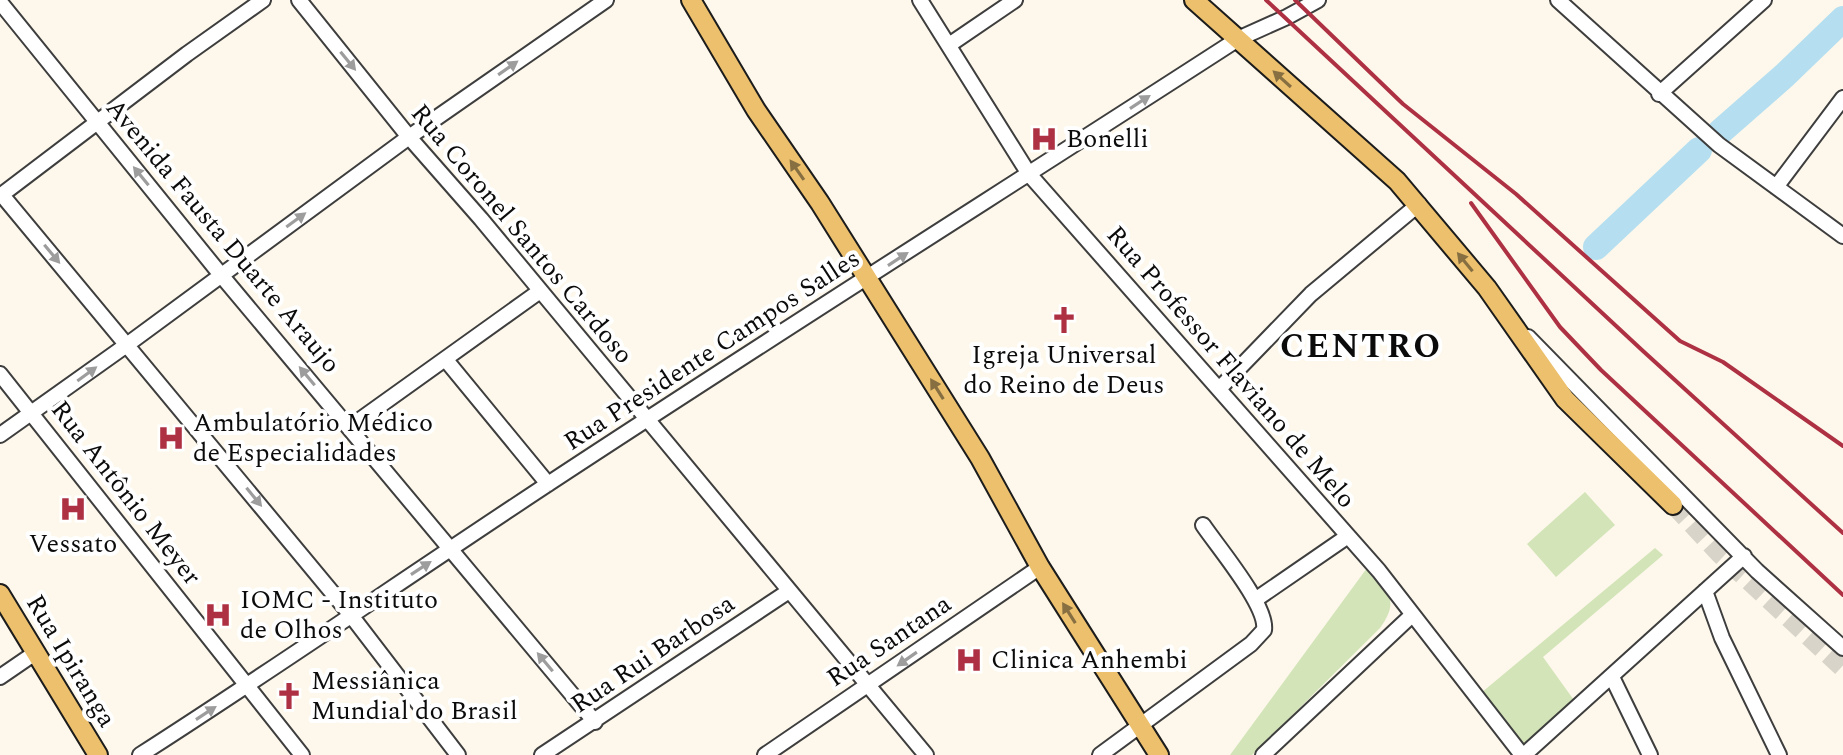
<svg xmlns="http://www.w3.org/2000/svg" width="1843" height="755" viewBox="0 0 1843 755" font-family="Spectral,serif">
  <rect width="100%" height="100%" fill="#fdf8eb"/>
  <!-- green -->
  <path fill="#d3e4b8" d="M1585,492l30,33 -59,52 -29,-33z
    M1655,548l8,7 -120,102 33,46 -52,44 -43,-54z
    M1367,568c20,22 34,31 13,60l-128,127h-22z"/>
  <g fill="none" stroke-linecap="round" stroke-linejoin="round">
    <!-- river -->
    <path stroke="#b5dff0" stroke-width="26" d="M1720,132l65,-57 58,-56
      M1596,247l103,-97"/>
    <!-- major-tunnel -->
    <path stroke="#d9d4c9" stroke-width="18" stroke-dasharray="18 9" stroke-linecap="butt" d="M1673,505l47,50 123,114"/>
    <!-- minor casing -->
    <g stroke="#3e3e3e" stroke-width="18">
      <path id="minor" d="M299,0l110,137 72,82 445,536
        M920,0l109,174 350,397 143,184
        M1558,0l161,145 124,91
        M0,2l221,273 374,447
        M949,45l66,-45
        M1659,94l105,-94
        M1776,187l67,-89
        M2,195l348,419 108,141
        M0,196l187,-142 76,-54
        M1528,337l229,234 86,77
        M446,360l102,124
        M0,374l302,381
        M1220,388l91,-94 108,-90
        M350,427l190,-136
        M0,435l128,-91 281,-207 197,-137
        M1705,591l17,47 57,117
        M1255,600l93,-64
        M0,677l35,-24
        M1612,677l38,78
        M140,755c139,-89 274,-183 411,-273 228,-150 458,-295 687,-443l49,-22 31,-17
        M542,755l247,-164
        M765,755l275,-188
        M1100,755l151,-111 13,-14c4,-24 -47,-84 -61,-105
        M1263,755l148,-139
        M1524,755l220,-199"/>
    </g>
    <!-- major casing -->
    <g stroke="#1c1c1c" stroke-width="22">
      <path id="major" d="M691,0l65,110 64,93 160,255 60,109 119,188
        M1194,0l203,181 90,107 78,111 108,106
        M0,594l98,161"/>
    </g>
    <!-- minor -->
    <use href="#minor" stroke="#fff" stroke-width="14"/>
    <!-- major -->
    <use href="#major" stroke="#ecc06d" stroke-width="18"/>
    <!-- rail -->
    <path stroke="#ae3143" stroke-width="4" d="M1266,0l377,351 200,182
      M1295,0l108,104 113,90 164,147 43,21 120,84
      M1471,203l89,124 41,43 242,225"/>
  </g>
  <!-- one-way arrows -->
  <defs><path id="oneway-solid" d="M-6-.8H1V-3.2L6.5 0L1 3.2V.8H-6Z" transform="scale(2)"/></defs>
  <g fill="#9d9d9d">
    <use href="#oneway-solid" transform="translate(348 61) rotate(51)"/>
    <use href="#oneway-solid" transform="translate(508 68) rotate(-35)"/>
    <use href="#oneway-solid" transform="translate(1140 102) rotate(-33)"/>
    <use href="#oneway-solid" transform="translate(141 176) rotate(-129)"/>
    <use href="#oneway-solid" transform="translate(296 220) rotate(-36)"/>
    <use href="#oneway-solid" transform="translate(52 254) rotate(50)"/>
    <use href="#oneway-solid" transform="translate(898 259) rotate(-33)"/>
    <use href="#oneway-solid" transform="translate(87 374) rotate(-36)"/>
    <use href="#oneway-solid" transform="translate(307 376) rotate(-130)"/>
    <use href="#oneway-solid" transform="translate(254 497) rotate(51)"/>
    <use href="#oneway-solid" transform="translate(421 568) rotate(-33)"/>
    <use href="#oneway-solid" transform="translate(907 659) rotate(145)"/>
    <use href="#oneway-solid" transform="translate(545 662) rotate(-130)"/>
    <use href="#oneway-solid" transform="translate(206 713) rotate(-33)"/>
  </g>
  <g fill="#876f41">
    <use href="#oneway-solid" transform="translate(1282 79) rotate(-138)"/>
    <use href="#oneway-solid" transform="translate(797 170) rotate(-125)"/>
    <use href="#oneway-solid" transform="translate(1465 262) rotate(-129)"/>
    <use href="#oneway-solid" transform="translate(937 389) rotate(-122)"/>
    <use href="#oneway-solid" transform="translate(1069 613) rotate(-122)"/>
  </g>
  <!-- icons -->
  <defs>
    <g id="hospital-bare" transform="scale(2.16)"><path d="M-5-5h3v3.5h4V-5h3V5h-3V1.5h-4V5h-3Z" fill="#ae3143" stroke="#fff" stroke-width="2.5" paint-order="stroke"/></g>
    <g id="church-bare" transform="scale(2.16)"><path d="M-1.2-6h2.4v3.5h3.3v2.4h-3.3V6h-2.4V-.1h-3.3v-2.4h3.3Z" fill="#ae3143" stroke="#fff" stroke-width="2.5" paint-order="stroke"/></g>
  </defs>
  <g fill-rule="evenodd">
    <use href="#hospital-bare" x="1044" y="139"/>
    <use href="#church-bare" x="1064" y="320"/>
    <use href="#hospital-bare" x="171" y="438"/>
    <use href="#hospital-bare" x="73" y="509"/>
    <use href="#hospital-bare" x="218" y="615"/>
    <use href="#hospital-bare" x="969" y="660"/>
    <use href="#church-bare" x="289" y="696"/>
  </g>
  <g text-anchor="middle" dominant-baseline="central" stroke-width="8" stroke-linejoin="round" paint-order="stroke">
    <!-- poi labels -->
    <g font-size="26" fill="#0b0b0b" stroke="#fff" text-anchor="start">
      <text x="1066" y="139">Bonelli</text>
      <text x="1064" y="355" text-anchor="middle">Igreja Universal<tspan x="1064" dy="30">do Reino de Deus</tspan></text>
      <text x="193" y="423">Ambulatório Médico<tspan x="193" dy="30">de Especialidades</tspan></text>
      <text x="73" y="544" text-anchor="middle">Vessato</text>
      <text x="240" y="600">IOMC - Instituto<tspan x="240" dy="30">de Olhos</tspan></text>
      <text x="991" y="660">Clinica Anhembi</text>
      <text x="311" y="681">Messiânica<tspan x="311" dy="30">Mundial do Brasil</tspan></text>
    </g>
    <!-- street labels -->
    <g font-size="26" fill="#0b0b0b" stroke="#fff">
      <text transform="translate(522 234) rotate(50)">Rua Coronel Santos Cardoso</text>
      <text transform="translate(223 236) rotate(50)">Avenida Fausta Duarte Araujo</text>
      <text transform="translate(712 350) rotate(-33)">Rua Presidente Campos Salles</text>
      <text transform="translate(1231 367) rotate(49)">Rua Professor Flaviano de Melo</text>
      <text transform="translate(126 493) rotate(52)">Rua Antônio Meyer</text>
      <text transform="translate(889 641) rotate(-34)">Rua Santana</text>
      <text transform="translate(653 654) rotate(-34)">Rua Rui Barbosa</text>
      <text transform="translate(71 661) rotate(59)">Rua Ipiranga</text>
    </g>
    <!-- district labels -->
    <g font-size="34" font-weight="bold" letter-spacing="2" fill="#0b0b0b" stroke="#fff">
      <text x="1361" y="347">CENTRO</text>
    </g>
  </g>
</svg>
